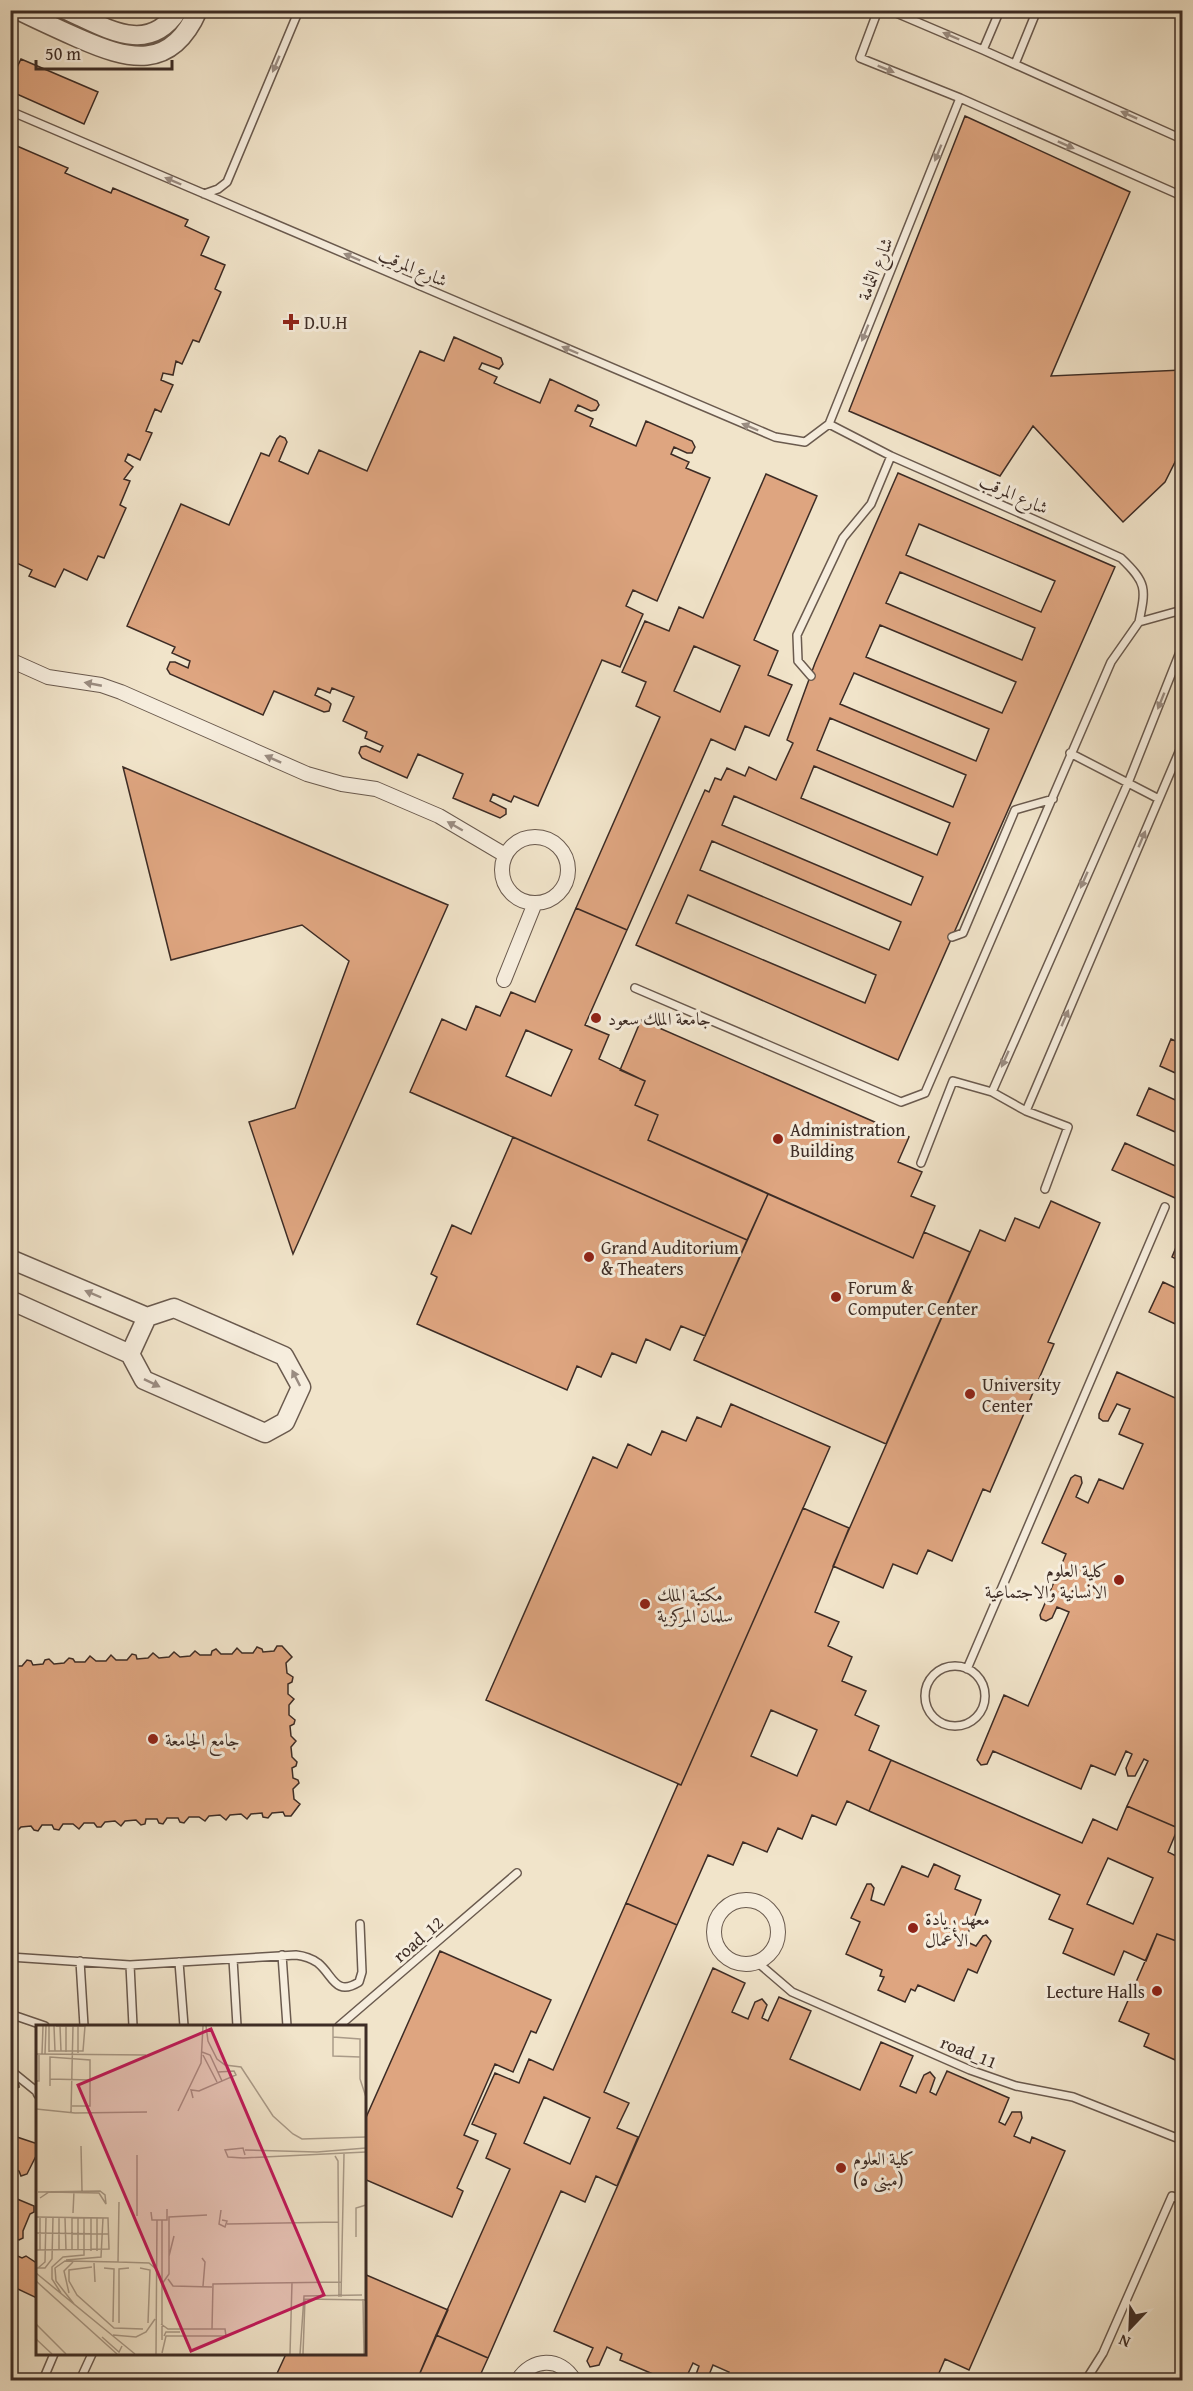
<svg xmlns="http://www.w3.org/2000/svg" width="1193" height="2391" viewBox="0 0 1193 2391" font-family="'Gentium Book Plus',Amiri,serif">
  <rect width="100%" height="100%" fill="#f1e4ca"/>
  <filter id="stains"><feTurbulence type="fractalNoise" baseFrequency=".00333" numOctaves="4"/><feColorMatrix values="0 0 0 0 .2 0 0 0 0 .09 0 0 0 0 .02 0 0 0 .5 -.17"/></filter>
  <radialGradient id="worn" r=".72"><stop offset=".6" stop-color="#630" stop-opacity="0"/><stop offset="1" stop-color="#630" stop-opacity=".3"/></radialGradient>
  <!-- building -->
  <path fill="#dea580" stroke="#3d2c25" stroke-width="1.5" fill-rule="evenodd" d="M21,59l77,33 -14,32 -74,-33v-9z
    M965,116l165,76 -79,184 131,-6v78l-17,34 -42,40 -90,-96 -33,50 -151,-65z
    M10,143l58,25 -3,5 46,20 2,-5 75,32 -3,6 24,11 -8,18 24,10 -10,24 6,3 -22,50 -6,-2 -11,24 -6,-3 -3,14 -10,-2 -2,7 12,5 -12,27 -6,-3 -9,22 6,2 -12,27 -12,-6 -3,7 8,6 -9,12 6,2 -10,24 6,3 -22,50 -6,-2 -11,24 -23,-11 -9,18 -26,-11 3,-6 -22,-10z
    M454,337l47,21 2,6 -4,5 -17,-6 -3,6 18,8 -3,6 46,20 10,-24 47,22 2,4 -3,5 -5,1 -13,-6 -3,6 18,8 -3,7 46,20 10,-25 46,20 3,6 -3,6h-5l-13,-6 -3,7 18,8 -3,6 24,10 -53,123 -24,-11 -7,16 17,8 -23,53 -18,-7 -64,146 -24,-10 -3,6 -18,-8 -3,7 16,8v5l-6,4 -47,-20 10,-24 -45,-20 -11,24 -45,-20 -3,-5 2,-6 5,-1 14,6 3,-6 -18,-8 2,-6 -24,-11 11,-24 -22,-9 -2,5 -12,-5 -3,7 13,6 3,3 -2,7 -5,1 -50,-21 -11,24 -93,-41 -3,-5 3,-7h5l13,6 2,-7 -18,-8 3,-6 -48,-21 54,-122 48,21 32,-72 8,3 8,-17 3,-3 5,2 2,4 -8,19 29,13 11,-24 48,21 53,-120 24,10z
    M898,473l217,94 -217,493 -262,-115 69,-155 4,2 6,-14 6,2 6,-12 18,8 4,-9 27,13 17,-37 -6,-3 28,-77z
    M766,474l51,22 -63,144 24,11 -10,24 24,10 -23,51 -24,-10 -10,24 -24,-11 -84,191 -51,-22 84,-191 -24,-11 10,-24 -24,-10 23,-51 24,10 10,-24 24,11zM694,646l46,20 -20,46 -46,-21z
    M919,524l136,57 -14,31 -135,-57z
    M900,572l135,56 -13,32 -136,-57z
    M880,625l136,57 -14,31 -136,-56z
    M854,673l135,56 -13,32 -136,-57z
    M830,718l136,57 -13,32 -136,-57z
    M814,766l136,57 -13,32 -136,-57z
    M123,767l325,138 -155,349 -44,-132 46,-14 54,-147 -47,-36 -131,35z
    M734,796l189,81 -12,28 -189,-80z
    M712,841l189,81 -12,28 -189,-80z
    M688,895l188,80 -11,28 -189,-80z
    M576,908l51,22 -42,95 24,10 -10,24 46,22 -10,24 23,10 -10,25 120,54 -21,46 -337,-148 32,-73 24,11 10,-24 24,10 11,-24 24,10zM526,1030l46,20 -21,46 -45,-20z
    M641,1020l268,117 -11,25 24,10 -11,24 24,10 -22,52 -265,-118 10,-25 -23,-10 10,-24 -25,-11z
    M1171,1039l11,5v32l-22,-10z
    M1149,1088l33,15v32l-45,-20z
    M513,1137l234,103 -42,96 -24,-10 -11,24 -24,-11 -10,24 -24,-10 -11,24 -24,-11 -10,24 -150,-66 20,-47 -6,-3 21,-49 19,9z
    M1125,1143l57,26v32l-70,-31z
    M768,1194l145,64 11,-26 46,20 -84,192 -192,-84z
    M1051,1201l49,22 -52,119 6,2 -64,148 -7,-3 -31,72 -24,-11 -11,24 -24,-10 -10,24 -50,-22 147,-336 25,11 10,-23 24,10z
    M1182,1233v29l-10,-5z
    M1163,1282l19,9v36l-33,-15z
    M1117,1372l65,29v417l-4,10 -51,-22 21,-45 -4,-2 -9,17h-7l-2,-8 6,-14 -6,-3 -11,24 -24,-10 -10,24 -88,-38 -6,13 -6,1 -4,-5 27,-65 24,11 41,-94 -12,-5 -5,11 -6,3 -5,-2 -1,-4 26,-61 -24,-11 29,-65 4,-3 6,2 1,6 -6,14 12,6 11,-24 24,10 20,-45 -24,-10 11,-25 -13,-5 -9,17h-5l-4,-3v-4z
    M731,1404l99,43 -149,338 -195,-85 107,-243 24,11 11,-24 23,11 11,-24 24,10 11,-24 24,10z
    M803,1508l46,20 -34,84 24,10 -11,24 24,11 -10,24 24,10 -11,24 24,11 -10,24 22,10 -22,51 -22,-10 -11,24 -24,-10 -10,24 -24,-11 -11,24 -24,-10 -10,23 -25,-10 -31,70 -51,-22 52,-119 3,1zM771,1710l46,20 -20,46 -46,-20z
    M277,1646h5l10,11 -6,6 1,10 6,4 -1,5 -4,2v10l6,5 -5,6v10l6,5 -1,4 -4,2 1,10 5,5 -5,6 1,10 5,5 -1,4 -4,2 1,10 5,2 1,3 -6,6 1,10 6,5 -9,12h-6l-2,-4 -11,1 -4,5 -5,-1 -1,-4 -11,1 -4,5 -6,-5 -11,1 -4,5 -6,-5 -11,1 -4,5 -6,-4h-10l-5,6 -4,-1 -2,-4h-11l-4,6 -4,-1 -2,-4h-11l-1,5 -4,1 -5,-5 -11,1 -4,5 -6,-5 -10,1 -4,5h-4l-3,-4h-10l-5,6 -6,-5h-10l-4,6 -5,-1 -2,-4h-10l-4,6 -4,-1 -3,-4 -10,1 -5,5 -4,-2 -2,-167 2,3h10l5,-6 4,1 2,4 10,-1 2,-4 4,-1 5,5 10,-1 5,-5 4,1 2,3h10l5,-6 6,5h10l5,-6 5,5h11l5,-6 4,1 1,4 11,-1 5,-5 6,5 10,-1 5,-5 6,5 10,-1 5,-5 5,4h11l1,-4 4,-2 5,5h11l5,-6 5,5h11l4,-6 5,2 1,3 11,-1z
    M891,1760l191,83 11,-24 24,11 10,-24 51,22 -10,24 14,7v84l-25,-9 -11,27 -22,-10 -10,24 -51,-22 10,-24 -24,-10 11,-24 -191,-84zM1108,1858l45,20 -20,46 -46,-20z
    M934,1864l26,12 -5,13 26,11 -16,41 11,5 7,-10 3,-1 5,6 -14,32 -9,-4 -14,32 -36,-16 -3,6 -4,-2 -6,13 -27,-12 6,-13 -4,-1 2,-6 -36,-16 14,-32 -9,-4 16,-34h4l3,4 -3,12 13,5 18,-39 26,11z
    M626,1903l51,22 -73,167 25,11 -12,25 21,9 -21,49 -21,-10 -11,26 -24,-11 -73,167 -52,-23 74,-166 -24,-11 10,-24 -24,-10 23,-51 24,10 10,-24 24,11zM544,2097l46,21 -20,46 -46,-21z
    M1157,1934l25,9v120l-38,-17 5,-12 -30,-13z
    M440,1951l111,49 -15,33 -5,-2 -18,41 -18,-8 -31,71 14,6 -21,47 6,3 -11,26 -88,-38v-57z
    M713,1968l32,15 -13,29 16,7 7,-17 7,-3 5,6 -5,13 6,3 11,-24 32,14 -21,48 70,31 21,-48 32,14 -13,30 16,7 8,-18 6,-3 5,6 -5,14 6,3 11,-24 62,27 -10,24 6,3 7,-13h9l1,6 -8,18 16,7 2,-6 33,14 -96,219 -24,-11 -9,21h-211l4,-8 -16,-7 -6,15h-13l5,-14 -6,-3 -8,17h-18l-47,-20 2,-6 -15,-7 -8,18 -9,2 -3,-6 6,-13 -39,-17z
    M10,2077l8,3 1,7 -4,2 -5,10z
    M10,2131l4,5 24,8v8l-11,22 -6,2 -2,-5 -9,-4z
    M10,2196l24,10v6l-4,2 -7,17v7l-4,2 -9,-4z
    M13,2254l9,4 4,-2 12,8v36l-3,-3 -17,-8 -4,1 -4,-3v-27z
    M364,2274l84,36 -31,70h-143l12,-26h78z
    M436,2335l52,23 -10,22h-61z"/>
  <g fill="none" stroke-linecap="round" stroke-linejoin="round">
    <!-- service casing -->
    <g stroke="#6a5a4e" stroke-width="10">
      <path id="service" d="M878,10l-18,48 100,40 222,98
        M889,10l94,40 199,89
        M983,50l17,-40
        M1015,64l22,-54
        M10,111l765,326 30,5 24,-18 131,-326
        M204,194l14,-5 9,-7 72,-172
        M829,424l62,32 230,102c26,25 25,30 18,64
        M811,676l-13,-15 -1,-26 46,-97 28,-34 20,-48
        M1070,753l89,46
        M952,937l11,-4 52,-123 38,-11
        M635,988l266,114 24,-9 186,-431 28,-40 43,-12
        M992,1092l136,-309 54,-136
        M1026,1111l156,-366
        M921,1163l32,-82 39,11 34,19 42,16 -23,62
        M925 1696a30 30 0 1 1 60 0a30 30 0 1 1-60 0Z
        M967,1669l198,-462
        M282,1955l5,71
        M10,1957l120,8 166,-10c9,1 15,3 22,8 15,12 17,34 41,19l3,-10 -2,-48
        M233,1959l4,67
        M80,1961l4,65
        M179,1962l5,64
        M757,1962l35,30 178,78 46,16 57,11 109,43
        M130,1965l3,61
        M10,2014l35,12
        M339,2026l178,-153
        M10,2070l26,21 2,4
        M43,2380l11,-26
        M80,2380l12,-26
        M1086,2380l17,-27 69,-157 10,4"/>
    </g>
    <!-- minor casing -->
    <g stroke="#6a5a4e" stroke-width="16">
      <path id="minor" d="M10,660l38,17 53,8 20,7 186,82 35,10 34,5 63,27 66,39
        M502 870a33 33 0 1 1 66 0a33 33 0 1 1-66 0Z
        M504,980l31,-77
        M714 1932a32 32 0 1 1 64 0a32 32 0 1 1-64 0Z
        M518,2380c14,-22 42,-24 56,0"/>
    </g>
    <!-- tertiary casing -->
    <g stroke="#6a5a4e" stroke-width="21">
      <path id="tertiary" d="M18,10c20,10 40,19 60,28 50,22 93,34 120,-28
        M66,10c39,17 82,47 112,0
        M10,1259l137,58 27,-9 110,48 17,31 -16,35 -20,11 -121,-53 -14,-26 17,-37
        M10,1300l120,54"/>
    </g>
    <!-- service -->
    <use href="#service" stroke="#f6eddd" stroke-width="7"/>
    <!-- minor -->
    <use href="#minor" stroke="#f6eddd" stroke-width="14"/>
    <!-- tertiary -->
    <use href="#tertiary" stroke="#f6eddd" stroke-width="18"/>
  </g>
  <!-- one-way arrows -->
  <defs><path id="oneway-solid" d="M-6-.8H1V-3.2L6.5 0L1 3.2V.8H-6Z" transform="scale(1.5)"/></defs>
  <g fill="#9a8c81">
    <use href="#oneway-solid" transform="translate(951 36) rotate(-157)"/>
    <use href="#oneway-solid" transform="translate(276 64) rotate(113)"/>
    <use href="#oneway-solid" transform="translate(886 69) rotate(22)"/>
    <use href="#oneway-solid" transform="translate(1129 115) rotate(-156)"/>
    <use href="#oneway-solid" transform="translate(1066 145) rotate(24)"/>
    <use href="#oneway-solid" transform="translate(938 153) rotate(112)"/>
    <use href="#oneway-solid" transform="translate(173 181) rotate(-157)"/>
    <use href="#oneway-solid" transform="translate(352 257) rotate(-157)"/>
    <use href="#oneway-solid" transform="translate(865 333) rotate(112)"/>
    <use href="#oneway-solid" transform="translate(570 350) rotate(-157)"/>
    <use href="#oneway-solid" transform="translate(750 427) rotate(-157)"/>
    <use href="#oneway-solid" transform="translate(93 684) rotate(-169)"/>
    <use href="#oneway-solid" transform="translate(1161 701) rotate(112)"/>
    <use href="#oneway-solid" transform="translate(273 759) rotate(-156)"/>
    <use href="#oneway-solid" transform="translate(455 826) rotate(-150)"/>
    <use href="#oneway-solid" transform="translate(1142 839) rotate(-67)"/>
    <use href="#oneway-solid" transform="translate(1084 880) rotate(114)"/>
    <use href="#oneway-solid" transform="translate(1065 1018) rotate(-67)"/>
    <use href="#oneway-solid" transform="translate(1005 1059) rotate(114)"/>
    <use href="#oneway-solid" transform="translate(93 1294) rotate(-157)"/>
    <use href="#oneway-solid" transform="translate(296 1378) rotate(-117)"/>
    <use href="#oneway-solid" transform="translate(152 1383) rotate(26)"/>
  </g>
  <!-- markers -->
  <g fill="#8f2418" stroke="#f6eddd" stroke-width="2">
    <path d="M288 313h6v6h6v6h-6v6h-6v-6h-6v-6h6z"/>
    <circle cx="596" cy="1018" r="6"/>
    <circle cx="778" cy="1139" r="6"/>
    <circle cx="589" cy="1257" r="6"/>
    <circle cx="836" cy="1297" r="6"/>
    <circle cx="970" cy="1394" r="6"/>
    <circle cx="1119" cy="1580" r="6"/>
    <circle cx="645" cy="1604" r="6"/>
    <circle cx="153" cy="1739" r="6"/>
    <circle cx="913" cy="1928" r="6"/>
    <circle cx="1157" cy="1991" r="6"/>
    <circle cx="841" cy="2168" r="6"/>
  </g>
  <g text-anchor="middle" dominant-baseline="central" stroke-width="6" stroke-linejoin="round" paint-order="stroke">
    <!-- street labels -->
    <g font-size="18" fill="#3d2c25" stroke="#f6eddd">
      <text transform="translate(413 267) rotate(23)">شارع المرقب</text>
      <text transform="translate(875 269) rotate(-68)">شارع الثمامة</text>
      <text transform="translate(1014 494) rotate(24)">شارع المرقب</text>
      <text transform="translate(418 1939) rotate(-41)">road_12</text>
      <text transform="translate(969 2052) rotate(22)">road_11</text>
    </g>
    <!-- poi labels -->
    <g font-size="18" fill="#3d2c25" stroke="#f6eddd" text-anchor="start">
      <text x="304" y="322">D.U.H</text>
      <text x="608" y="1018">جامعة الملك سعود</text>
      <text x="790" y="1129">Administration<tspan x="790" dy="21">Building</tspan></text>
      <text x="601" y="1247">Grand Auditorium<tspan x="601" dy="21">&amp; Theaters</tspan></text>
      <text x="848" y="1287">Forum &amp;<tspan x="848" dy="21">Computer Center</tspan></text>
      <text x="982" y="1384">University<tspan x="982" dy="21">Center</tspan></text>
      <text x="1107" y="1570" text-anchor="end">كلية العلوم<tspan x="1107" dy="21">الانسانية والاجتماعية</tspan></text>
      <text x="657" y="1594">مكتبة الملك<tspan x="657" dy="21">سلمان المركزية</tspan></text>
      <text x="165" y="1739">جامع الجامعة</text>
      <text x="925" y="1918">معهد ريادة<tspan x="925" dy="21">الأعمال</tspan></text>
      <text x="1145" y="1991" text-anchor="end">Lecture Halls</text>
      <text x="853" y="2158">كلية العلوم<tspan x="853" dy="21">(مبنى ٥)</tspan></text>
    </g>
  </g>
  <!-- overview -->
  <g transform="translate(36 2025)">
    <rect width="330" height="330" fill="#f1e4ca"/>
    <path fill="none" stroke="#a99a88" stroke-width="1.5" d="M13,1v26M18,1l1,25M20,1h29M24,1l1,25M30,1v26M170,1l2,15 9,18 8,6 16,2 32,49 20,18 9,5 64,-2M297,1v30l27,1M297,12l27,2v40l6,18M13,26h34l2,-25M166,27l8,3 12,26M42,28v-27M0,29l110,1M6,29l1,-28M9,29l1,-28M167,30l14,27M14,54l40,1M0,56h3v-27M14,61v-29l40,3v46h-18M157,73l-2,-8 8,1 37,-16 -2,-4 -16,1M0,84l39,4 72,-1M142,86l23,-48 2,-37M35,88l2,-87M45,121l1,45M209,125l72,2 49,-4M209,130l-2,-7 -18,2 3,7 15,1 123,-6M299,131l3,5 1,136M2,167l62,-1 5,4 1,9 -7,-11 -50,-1 -9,6M185,185l-2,14 6,3 2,-6 -5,-1M115,187l1,8h15v-11M37,188l1,-22M101,191v-61M0,192l72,1 1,31 -73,1M29,193l1,32M55,193v33M61,193v33M191,199l112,-2M0,208l73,1M320,212v-29l10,-3M4,225v-33M23,225v-33M36,225v-32M42,225v-32M133,231l5,-20M166,233l3,4 -2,24M30,235l35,-3 2,-39M82,237l31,1 7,6M58,238l1,19M56,242l-23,3v11l8,14 37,33 29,1M0,243h9l7,-9 1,-42M2,243l7,-6 1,-45M68,243l10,1 -1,53M104,243l10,2 -2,53M0,248l99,81M132,254l5,7 39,1M0,256l81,73M126,259l7,-10v-57l38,-2M25,268l-9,-14v-12l11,-10 21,-2v-37M33,268l-5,-22 9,-9M305,272l3,-143M327,274l1,55M38,279l-18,-23 -1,-13 10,-7 53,1 1,-60M83,298v-54l10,-1M0,299l30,30M125,299l7,5h57l1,7h-60l-4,17M176,304l1,-45 128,-2M77,310l23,2 10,-5 9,-13M128,311l2,-4h14M66,312l17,15 3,-6M0,314l16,15M126,315v-120M120,329l1,-134M254,329l2,-71M264,329l4,-58 58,-1M267,329l2,-55 61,1"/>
    <path fill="#c2185b" fill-opacity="0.15" stroke="#c2185b" stroke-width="3" d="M175,4l113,266 -133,56 -113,-266z"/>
    <rect width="330" height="330" fill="none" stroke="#3d2c25" stroke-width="3"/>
  </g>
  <!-- margin -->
  <rect width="1193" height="2391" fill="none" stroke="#f1e4ca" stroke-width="36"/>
  <rect x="12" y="12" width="1169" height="2367" fill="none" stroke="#3d2c25" stroke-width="3"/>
  <rect x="18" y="18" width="1157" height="2355" fill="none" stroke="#3d2c25" stroke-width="1.5"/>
  <!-- north arrow -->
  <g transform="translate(1130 2328) rotate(203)" stroke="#f6eddd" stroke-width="4.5" paint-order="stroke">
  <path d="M0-4.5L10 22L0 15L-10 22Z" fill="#3d2c25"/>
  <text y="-9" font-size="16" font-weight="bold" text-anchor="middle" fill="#3d2c25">N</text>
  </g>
  <!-- scale -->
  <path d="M36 60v9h136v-9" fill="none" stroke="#3d2c25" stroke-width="3"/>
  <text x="45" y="60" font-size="18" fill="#3d2c25" stroke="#f6eddd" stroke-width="4.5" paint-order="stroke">50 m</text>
  <rect width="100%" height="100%" filter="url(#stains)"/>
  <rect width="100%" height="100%" fill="url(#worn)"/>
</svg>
